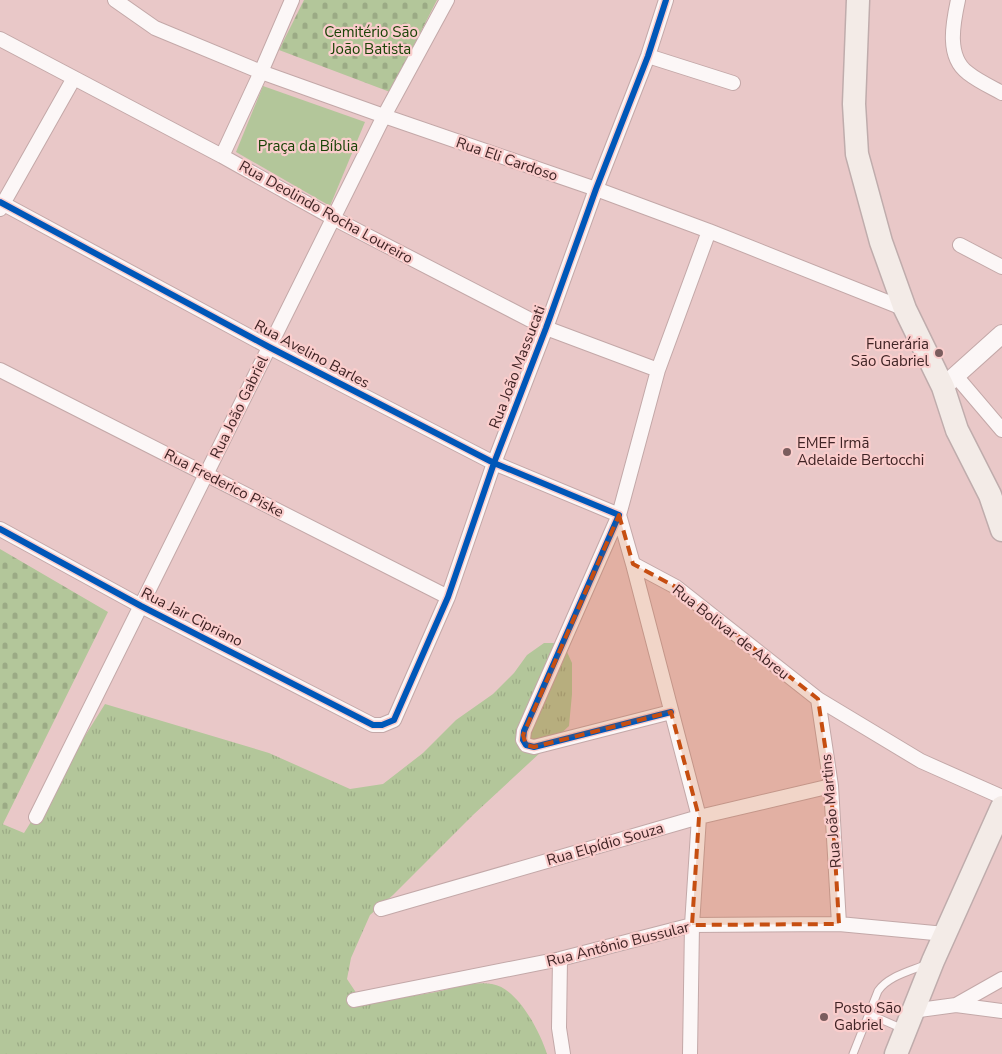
<svg xmlns="http://www.w3.org/2000/svg" width="1002" height="1054" viewBox="0 0 1002 1054" font-family="'Nunito Sans',sans-serif">
  <defs>
    <pattern id="grass-tufts" width="24" height="20" patternUnits="userSpaceOnUse" patternTransform="scale(1.25)"><rect width="24" height="20" fill="#b3c69a"/><path d="M3 7l-1-3M5 7V3M7 7l1-3M15 17l-1-3M17 17v-4M19 17l1-3" fill="none" stroke="#9baa85"/></pattern>
    <pattern id="cemetery-stones" width="16" height="16" patternUnits="userSpaceOnUse" patternTransform="scale(1.25)"><rect width="16" height="16" fill="#b3c69a"/><path d="M2 7V4a2 2 0 0 1 4 0v3zM10 15v-3a2 2 0 0 1 4 0v3z" fill="#9baa85"/></pattern>
  </defs>
  <rect width="100%" height="100%" fill="#e9c8c8"/>
  <!-- grass -->
  <path fill="url(#grass-tufts)" d="M544,643h19l9,20v31l-3,32 -96,89 -80,80 -23,20 -19,43 -4,21 12,18c26,1 51,0 77,-5 18,-4 37,-11 56,-8 26,4 48,48 55,70h-547v-231l24,10 81,-129 164,49 81,36 33,-5 40,-31 33,-33 37,-26 21,-21 13,-18z"/>
  <!-- cemetery -->
  <path fill="url(#cemetery-stones)" d="M304,0h133l-47,92 -111,-42z
    M0,549l108,63 -107,216h-1z"/>
  <!-- green -->
  <path fill="#b3c69a" d="M263,86l102,36 -35,84 -94,-54z"/>
  <g fill="none" stroke-linecap="round" stroke-linejoin="round">
    <!-- service casing -->
    <g stroke="#c3a8a8" stroke-width="9">
      <path id="service" d="M869,1014l34,15
        M853,1054l25,-63c10,-15 33,-20 49,-27"/>
    </g>
    <!-- minor casing -->
    <g stroke="#c3a8a8" stroke-width="16">
      <path id="minor" d="M115,0l40,28 106,44 123,44 212,73 113,42 196,78
        M958,0c-5,23 -12,57 10,73 10,8 23,14 34,20
        M0,39l222,117 111,62 213,110 112,42
        M648,56l85,27
        M222,156l39,-84 31,-72
        M0,202l269,145 225,116 125,52 -95,216 -1,9 3,5 8,2 137,-35
        M0,209l74,-131
        M709,231l-51,139 -39,145 14,49 43,23 142,112 103,62 81,36
        M960,245l42,22
        M0,370l448,227
        M956,376l46,54
        M0,529l141,77 232,119h9l12,-5 54,-123 46,-134 52,-135 50,-139 52,-133 18,-56
        M633,564l66,253 -7,108 -2,129
        M818,699l13,87 8,138
        M36,817l348,-701 63,-116
        M381,909l318,-92 132,-31
        M560,959l-1,69 4,26
        M354,1000l206,-41 132,-34 147,-1 106,10
        M956,1005l46,6
        M912,1011l44,-6 46,-26"/>
    </g>
    <!-- tertiary casing -->
    <g stroke="#c3a8a8" stroke-width="20">
      <path id="tertiary" d="M943,387l59,-53"/>
    </g>
    <!-- primary casing -->
    <g stroke="#bfacac" stroke-width="25">
      <path id="primary" d="M858,0l-4,104 3,50 24,88 24,67 38,78 14,43 33,65 12,35
        M896,1054l37,-93 69,-154"/>
    </g>
    <!-- service -->
    <use href="#service" stroke="#fcf7f7" stroke-width="7"/>
    <!-- minor -->
    <use href="#minor" stroke="#fcf7f7" stroke-width="14"/>
    <!-- tertiary -->
    <use href="#tertiary" stroke="#fcf7f7" stroke-width="18"/>
    <!-- primary -->
    <use href="#primary" stroke="#f3ebe7" stroke-width="22"/>
    <!-- cycleway casing -->
    <g stroke="#facdcc" stroke-width="9">
      <path id="cycleway" d="M0,202l269,145 225,116 125,52 -95,216 -1,9 3,5 8,2 137,-35
        M0,529l141,77 232,119h9l12,-5 54,-123 46,-134 52,-135 50,-139 52,-133 18,-56"/>
    </g>
    <!-- cycleway -->
    <use href="#cycleway" stroke="#0057b8" stroke-width="6"/>
  </g>
  <!-- marked area -->
  <path fill="#c64e11" fill-opacity="0.2" stroke="#c64e11" stroke-width="4" stroke-dasharray="10 6" stroke-linejoin="round" d="M619,515l14,49 43,23 142,112 13,87 8,138 -147,1 7,-108 -28,-105 -137,35 -8,-2 -3,-10z"/>
  <!-- markers -->
  <g fill="#7b5d5e" stroke="#facdcc" stroke-width="2">
    <circle cx="939" cy="353" r="5"/>
    <circle cx="787" cy="452" r="5"/>
    <circle cx="824" cy="1017" r="5"/>
  </g>
  <g text-anchor="middle" dominant-baseline="central" stroke-width="4.5" stroke-linejoin="round" paint-order="stroke">
    <!-- park labels -->
    <g font-size="15" fill="#194306" stroke="#facdcc">
      <text x="371" y="32">Cemitério São<tspan x="371" dy="17">João Batista</tspan></text>
      <text x="308" y="146">Praça da Bíblia</text>
    </g>
    <!-- street labels -->
    <g font-size="15" fill="#402425" stroke="#facdcc">
      <text transform="translate(507 159) rotate(19)">Rua Eli Cardoso</text>
      <text transform="translate(326 212) rotate(29)">Rua Deolindo Rocha Loureiro</text>
      <text transform="translate(312 354) rotate(28)">Rua Avelino Barles</text>
      <text transform="translate(517 367) rotate(-69)">Rua João Massucati</text>
      <text transform="translate(239 407) rotate(-64)">Rua João Gabriel</text>
      <text transform="translate(224 483) rotate(27)">Rua Frederico Piske</text>
      <text transform="translate(192 617) rotate(27)">Rua Jair Cipriano</text>
      <text transform="translate(731 632) rotate(38)">Rua Bolivar de Abreu</text>
      <text transform="translate(831 811) rotate(-95)">Rua João Martins</text>
      <text transform="translate(605 844) rotate(-16)">Rua Elpídio Souza</text>
      <text transform="translate(618 944) rotate(-14)">Rua Antônio Bussular</text>
    </g>
    <!-- poi labels -->
    <g font-size="15" fill="#402425" stroke="#facdcc" text-anchor="start">
      <text x="929" y="344" text-anchor="end">Funerária<tspan x="929" dy="17">São Gabriel</tspan></text>
      <text x="797" y="443">EMEF Irmã<tspan x="797" dy="17">Adelaide Bertocchi</tspan></text>
      <text x="834" y="1008">Posto São<tspan x="834" dy="17">Gabriel</tspan></text>
    </g>
  </g>
</svg>
